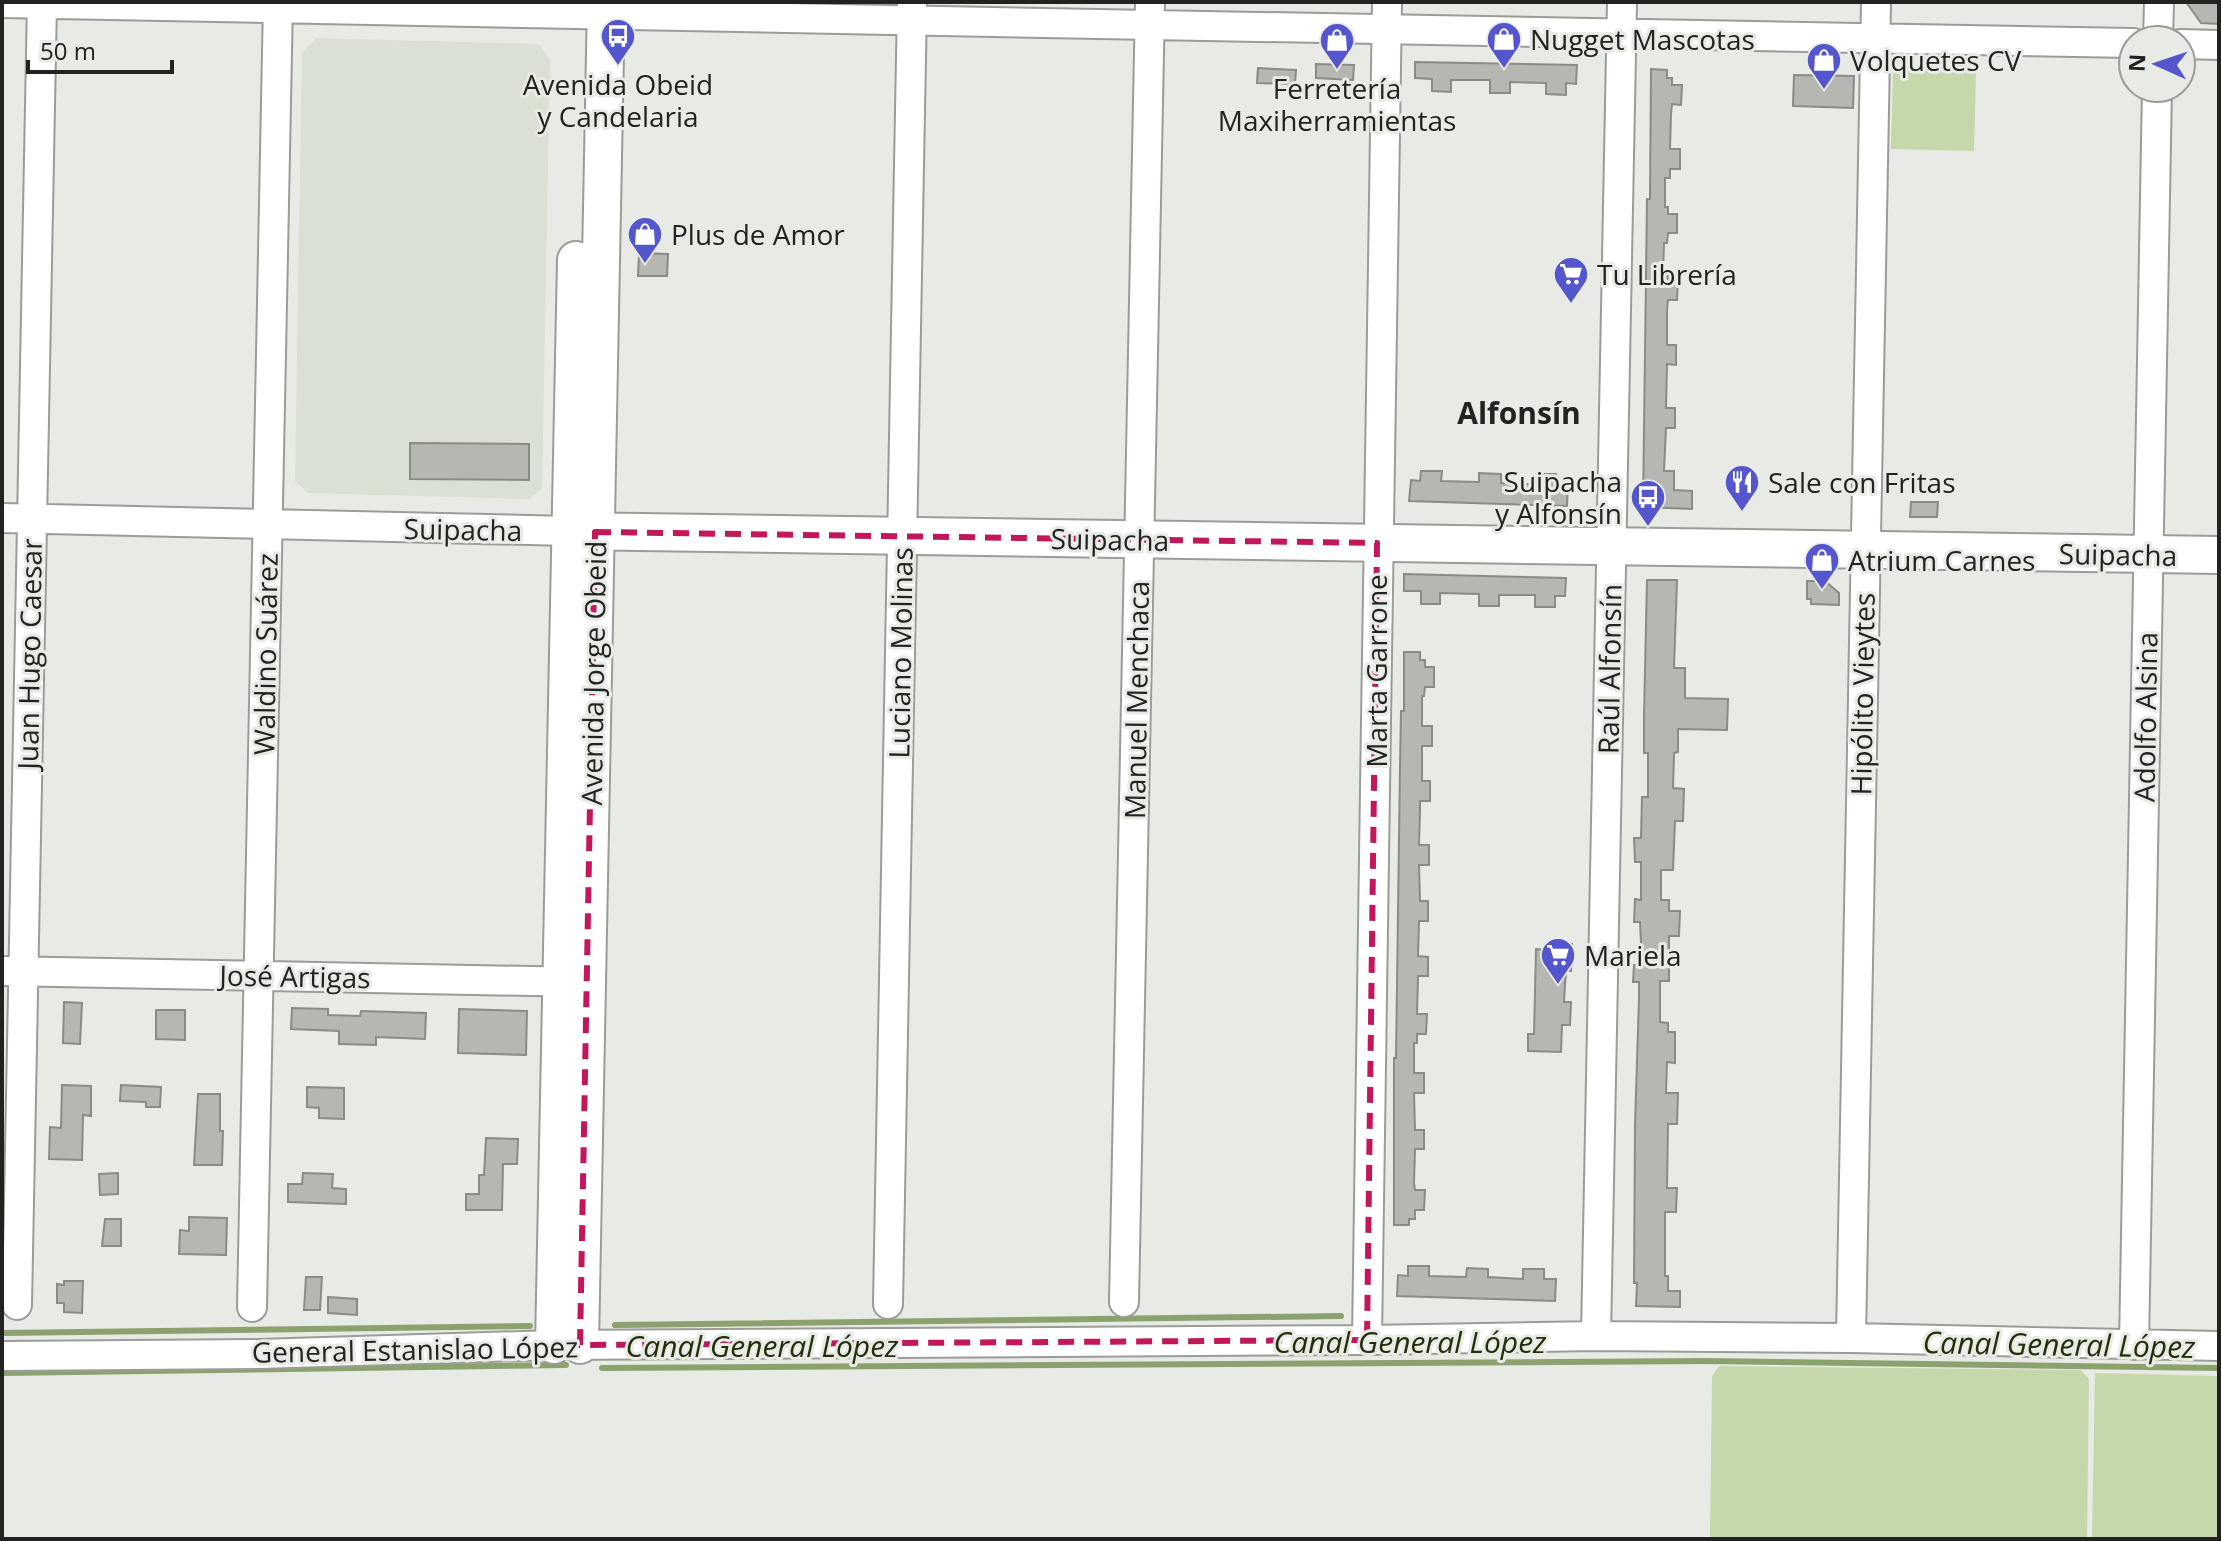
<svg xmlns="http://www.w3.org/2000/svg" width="2221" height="1541" viewBox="0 0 2221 1541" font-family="'Open Sans',sans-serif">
  <rect width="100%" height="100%" fill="#e8ebe5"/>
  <!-- built -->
  <path fill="#dae0d3" d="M316,38l223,6 11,15 -8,430 -13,10 -221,-6 -13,-12 7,-428z"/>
  <!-- green -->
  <path fill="#c4d8ab" d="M1893,70l83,2 -2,79 -83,-2z
    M1719,1366l362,4 8,9 -2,160h-377l2,-162z
    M2095,1373l124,3v163h-127z"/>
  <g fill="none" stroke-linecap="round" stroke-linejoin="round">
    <!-- stream -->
    <path stroke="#8ca26e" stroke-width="6" d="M615,1325l726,-9
      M2,1333l528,-7
      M602,1368l1102,-7 515,7
      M2,1373l564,-8"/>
  </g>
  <!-- building -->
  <path fill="#b5b8b2" stroke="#898c86" stroke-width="2" d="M2186,2h33v22l-18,-1z
    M1415,62l162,3 -1,19 -10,-1v12l-20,-1v-11l-36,-1v11h-20v-13h-39v12l-19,-1v-12l-17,-1z
    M1316,64l38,1 -1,15 -37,-2z
    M1258,68l38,2 -1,14 -38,-1z
    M1651,69l16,1v8h5v7h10l-1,20 -9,-1 -1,10 -1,35h10v20h-10v9h-5v29h3v7h9v19h-9l-1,10h-3l-1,31h5v7h10l-1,19h-9l-1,10v35h9v20l-9,-1 -1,44h9v20h-9l-2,43h10v19l18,1v18l-49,-2 4,-308h3z
    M1794,75l60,1 -1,32 -60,-2z
    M639,253l29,1 -1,22h-29z
    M410,443l119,1v36l-119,-1z
    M1421,471h21l-1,10 38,1v-9l22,1v9l34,1 1,-10h20v10h12l-1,22 -158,-5 2,-21 9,1z
    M1911,502h27l-1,15h-27z
    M1404,574l162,4 -1,18h-10v11h-20v-12h-36v11h-20v-12l-39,-1v11h-19v-13h-17z
    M1647,580h30l-3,88h11v30l43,1 -1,31 -49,-1v23l-4,1 -1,35 11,1 -1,32h-8l-2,49h-12v30h8v11h11l-1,25h-10v45h-9v41l8,1v9h7v31l-8,-1 -1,31h12l-1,31h-9l-1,64h10l-1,24h-11v64h3v15h12v16l-44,-1 1,-23h-3l1,-157 4,-128v-16h-6l1,-17h8l-2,-43h-6l1,-23 6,1v-38h-6l-1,-24h7l1,-41h6v-44h-4v-36z
    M1807,581h18l14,12v12l-28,-1v-5h-4z
    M1404,652h16v8h5v7h9v20h-9l-1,9h-2v30h10v20h-10v35h8v20h-10v9l-1,35h10v20h-10l1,36h8v20h-9l-1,35 10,1v19h-10l-1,38h10l-1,20h-9v9h-3v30h10v20h-10l1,37h9v19h-9l-1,34 1,7h10l-1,20h-9v9h-6v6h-15v-167h2l4,-292 1,-55h3z
    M1550,943l22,1 -1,27 -5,-1 -2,32h7l-1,23h-8l-1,27 -33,-1v-17h6l2,-85 14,1z
    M64,1002l18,1 -2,41 -17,-1z
    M292,1008l36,1v6l32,1 1,-5 65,2 -1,26 -49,-2v8l-37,-1v-13l-48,-2z
    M459,1009l68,2 -1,44 -68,-2z
    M156,1010h29v30l-29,-1z
    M62,1085l29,1v30l-8,-1 -1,45 -33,-1 1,-32 11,1z
    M121,1085l40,2 -1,20h-14v-5l-26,-1z
    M307,1087l37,1v31l-25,-1v-10l-12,-1z
    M198,1094h22v37h3l-1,34h-28z
    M486,1138l32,1 -1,25h-14l-1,46h-36v-16h13v-19h5z
    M118,1173v21l-18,1 -1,-21z
    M303,1173l30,1 -1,14 14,1v15l-58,-2v-18h14z
    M189,1217l38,1 -1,37 -47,-1 1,-24 9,1z
    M105,1219h16v27h-19z
    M1408,1266h21v10l37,1 1,-9 21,1v8l35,2v-10h21v10h12l-1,22 -158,-5 1,-21 10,1z
    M306,1277h16l-2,33h-16z
    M64,1281h19l-1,32 -18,-1v-9h-7v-19l7,1z
    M328,1297l29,2v16l-29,-2z"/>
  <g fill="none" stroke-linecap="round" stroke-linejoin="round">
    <!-- minor casing -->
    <g stroke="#9a9d97" stroke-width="32">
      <path id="minor" d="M2,3c710,12 1421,29 2131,40
        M2158,40l1,-38
        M2181,44l38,1
        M2,518l568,13
        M2,971l580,11
        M1124,1302l26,-1300
        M888,1304l24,-1301
        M17,1305l25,-1303
        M252,1307l26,-1305
        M1596,1336l26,-1334
        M1851,1338l25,-1336
        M1367,1340c8,-446 11,-892 20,-1338
        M2134,1345l23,-1257
        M2,1356l257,-2 295,-9 813,-5 229,-4 255,2 368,8"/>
    </g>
    <!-- major casing -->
    <g stroke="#9a9d97" stroke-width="40">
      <path id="major" d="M570,531l1649,24
        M554,1345l22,-1085
        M580,1345l26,-1343"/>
    </g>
    <!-- minor -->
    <use href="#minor" stroke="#fff" stroke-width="28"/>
    <!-- major -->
    <use href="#major" stroke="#fff" stroke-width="36"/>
  </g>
  <!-- marked area -->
  <path fill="none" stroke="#c2185b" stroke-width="6" stroke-dasharray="16 10" stroke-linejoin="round" d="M595,532l782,11 -10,797 -787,5z"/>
  <!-- icons -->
  <defs>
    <g id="bus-pin" transform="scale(1.8)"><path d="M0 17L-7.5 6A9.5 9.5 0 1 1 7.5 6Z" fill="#5356cd" stroke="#e8ebe5"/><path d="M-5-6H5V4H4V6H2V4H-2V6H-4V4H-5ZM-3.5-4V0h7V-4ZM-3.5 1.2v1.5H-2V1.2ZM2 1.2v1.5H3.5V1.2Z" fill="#fff"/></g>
    <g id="shop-pin" transform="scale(1.8)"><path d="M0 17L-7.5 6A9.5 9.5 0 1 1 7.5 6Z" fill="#5356cd" stroke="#e8ebe5"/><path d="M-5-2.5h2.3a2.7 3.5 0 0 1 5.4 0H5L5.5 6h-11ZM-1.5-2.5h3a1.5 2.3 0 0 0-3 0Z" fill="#fff"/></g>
    <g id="supermarket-pin" transform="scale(1.8)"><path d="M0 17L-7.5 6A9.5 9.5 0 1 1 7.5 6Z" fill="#5356cd" stroke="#e8ebe5"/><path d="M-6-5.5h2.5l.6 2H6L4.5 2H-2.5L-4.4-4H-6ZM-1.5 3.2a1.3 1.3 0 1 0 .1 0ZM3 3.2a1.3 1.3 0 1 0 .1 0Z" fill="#fff"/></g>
    <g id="restaurant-pin" transform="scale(1.8)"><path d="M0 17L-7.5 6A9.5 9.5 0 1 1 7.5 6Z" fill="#5356cd" stroke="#e8ebe5"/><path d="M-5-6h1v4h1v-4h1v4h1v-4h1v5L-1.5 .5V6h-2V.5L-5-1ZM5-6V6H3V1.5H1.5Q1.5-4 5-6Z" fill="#fff"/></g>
  </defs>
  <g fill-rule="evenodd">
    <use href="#bus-pin" x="618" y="36"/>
    <use href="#shop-pin" x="1504" y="39"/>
    <use href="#shop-pin" x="1337" y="40"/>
    <use href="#shop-pin" x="1824" y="60"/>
    <use href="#shop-pin" x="645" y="234"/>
    <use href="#supermarket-pin" x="1571" y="274"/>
    <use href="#restaurant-pin" x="1742" y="482"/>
    <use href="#bus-pin" x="1648" y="497"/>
    <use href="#shop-pin" x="1822" y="560"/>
    <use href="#supermarket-pin" x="1558" y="955"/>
  </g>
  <g text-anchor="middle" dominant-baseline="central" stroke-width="6" stroke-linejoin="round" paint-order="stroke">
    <!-- poi labels -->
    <g font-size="28" fill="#222321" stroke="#e8ebe5" text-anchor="start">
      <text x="1530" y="39">Nugget Mascotas</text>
      <text x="1850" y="60">Volquetes CV</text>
      <text x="618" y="84" text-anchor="middle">Avenida Obeid<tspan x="618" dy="32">y Candelaria</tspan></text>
      <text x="1337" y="88" text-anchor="middle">Ferretería<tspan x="1337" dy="32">Maxiherramientas</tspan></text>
      <text x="671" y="234">Plus de Amor</text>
      <text x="1597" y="274">Tu Librería</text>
      <text x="1622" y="481" text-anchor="end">Suipacha<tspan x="1622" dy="32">y Alfonsín</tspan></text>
      <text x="1768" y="482">Sale con Fritas</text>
      <text x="1848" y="560">Atrium Carnes</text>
      <text x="1584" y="955">Mariela</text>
    </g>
    <!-- street labels -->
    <g font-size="28" fill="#222321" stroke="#e8ebe5">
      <text transform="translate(463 529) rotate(1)">Suipacha</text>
      <text transform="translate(1110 539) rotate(1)">Suipacha</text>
      <text transform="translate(2118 554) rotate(1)">Suipacha</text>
      <text transform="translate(900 653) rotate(-89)">Luciano Molinas</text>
      <text transform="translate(29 654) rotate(-89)">Juan Hugo Caesar</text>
      <text transform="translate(265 654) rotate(-89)">Waldino Suárez</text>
      <text transform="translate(1609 669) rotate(-89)">Raúl Alfonsín</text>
      <text transform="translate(1376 671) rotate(-90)">Marta Garrone</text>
      <text transform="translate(593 673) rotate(-89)">Avenida Jorge Obeid</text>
      <text transform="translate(1862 694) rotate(-89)">Hipólito Vieytes</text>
      <text transform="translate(1136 700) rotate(-89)">Manuel Menchaca</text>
      <text transform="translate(2145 717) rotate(-89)">Adolfo Alsina</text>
      <text transform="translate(295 976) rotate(1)">José Artigas</text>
      <text transform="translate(415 1349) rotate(-1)">General Estanislao López</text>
    </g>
    <!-- neighbourhood labels -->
    <g font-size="30" font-weight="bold" fill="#222321" stroke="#e8ebe5">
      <text x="1519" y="412">Alfonsín</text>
    </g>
    <!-- water labels -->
    <g font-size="30" font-style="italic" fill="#223008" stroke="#e8ebe5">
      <text x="1410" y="1341">Canal General López</text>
      <text transform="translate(2059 1344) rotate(1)">Canal General López</text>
      <text x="762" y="1345">Canal General López</text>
    </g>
  </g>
  <!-- border -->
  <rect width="2221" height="1541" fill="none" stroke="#222321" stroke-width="8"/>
  <!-- north arrow -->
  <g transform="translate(2157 64) rotate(273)"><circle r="38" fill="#e8ebe5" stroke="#999b97" stroke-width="2"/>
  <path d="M0-6L14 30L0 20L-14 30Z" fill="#5356cd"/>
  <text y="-12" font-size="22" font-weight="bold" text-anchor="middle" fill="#222321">N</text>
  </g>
  <!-- scale -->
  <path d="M28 60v12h144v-12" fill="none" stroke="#222321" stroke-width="4"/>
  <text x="40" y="60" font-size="24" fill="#222321" stroke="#e8ebe5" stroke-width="6" paint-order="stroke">50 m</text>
</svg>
